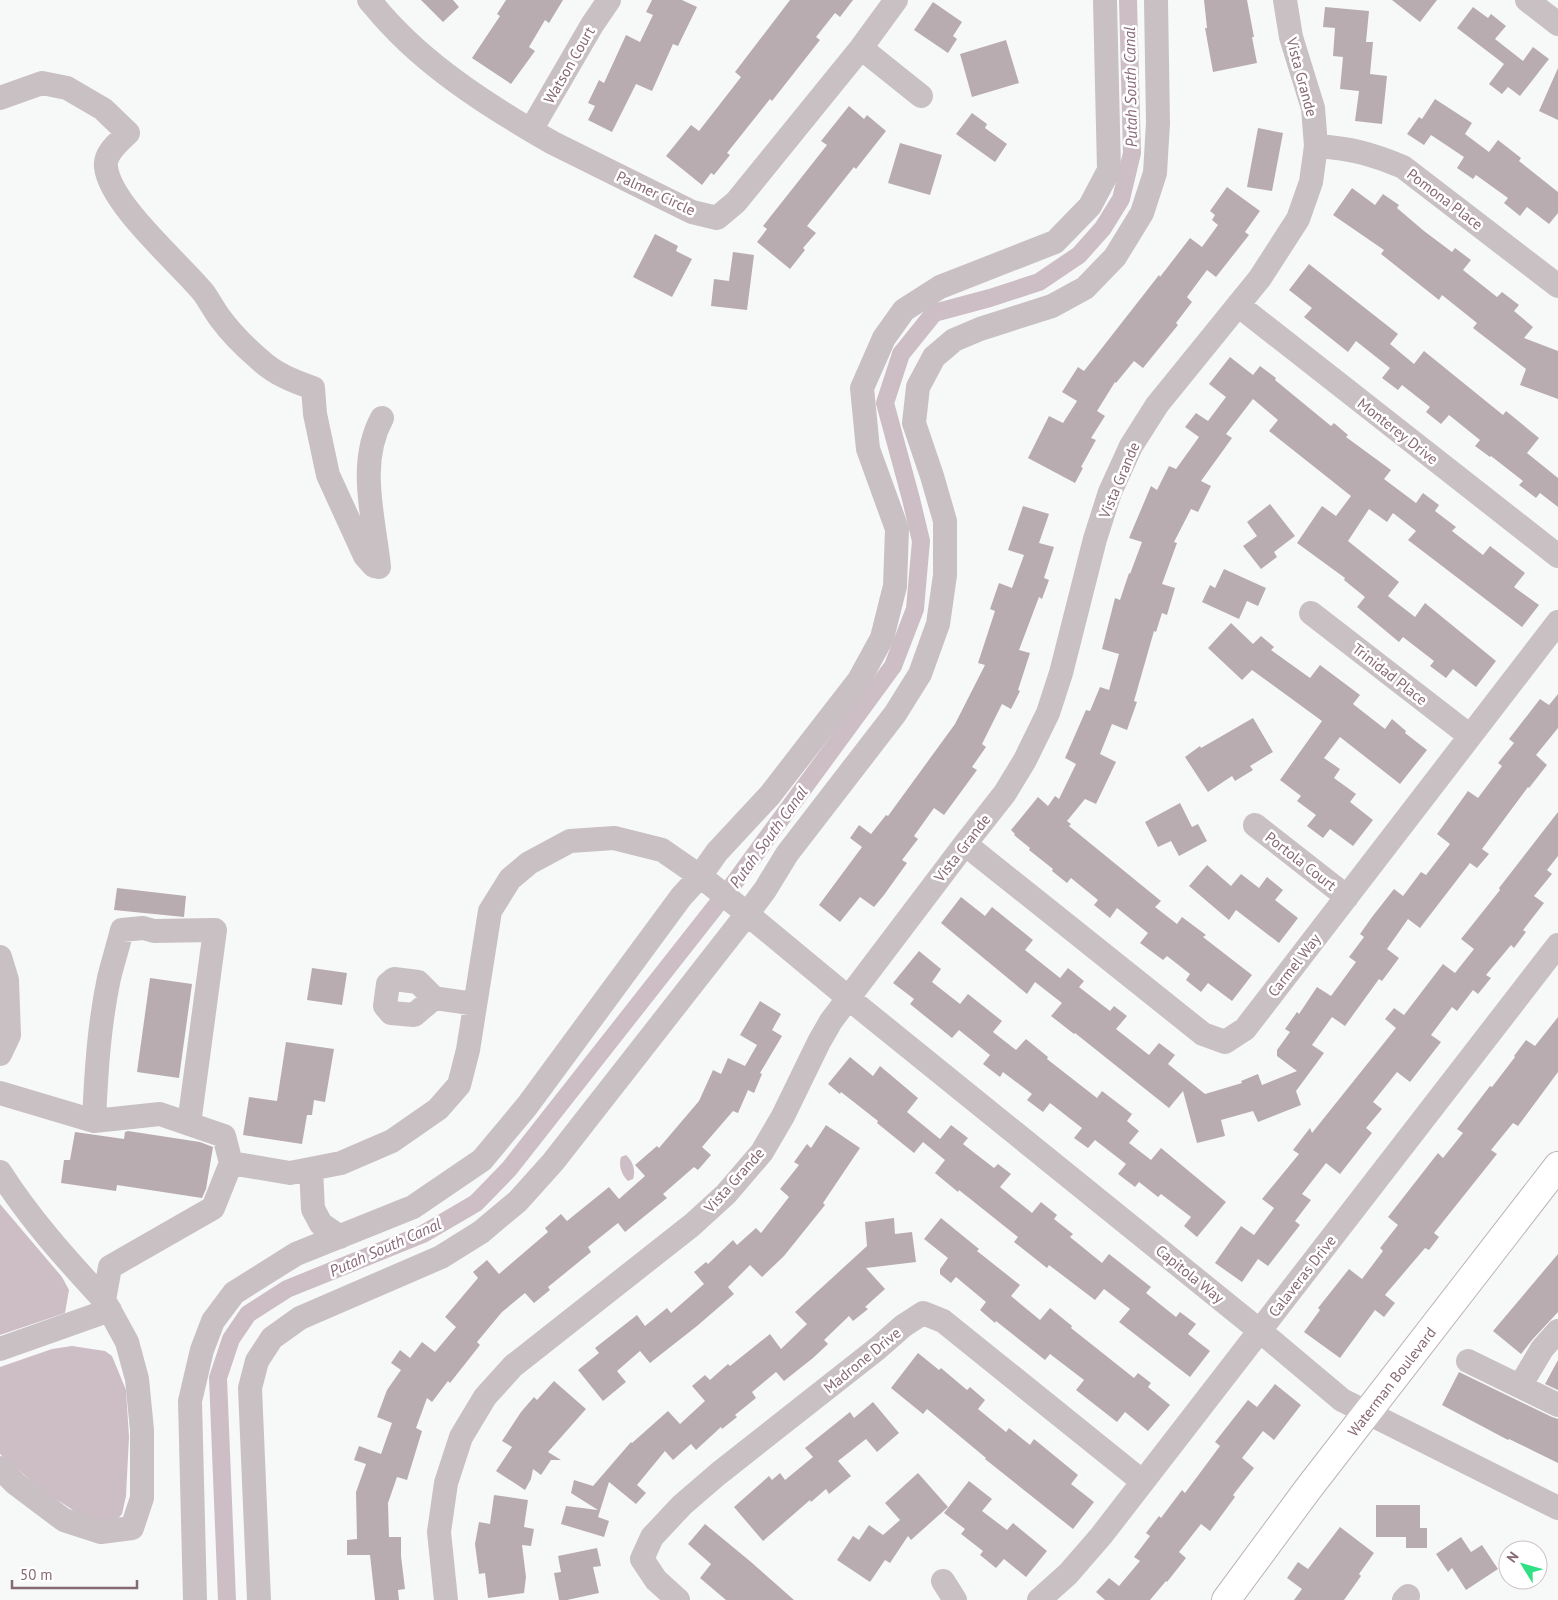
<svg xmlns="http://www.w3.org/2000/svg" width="1558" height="1600" viewBox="0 0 1558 1600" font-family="'PT Sans',sans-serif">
  <rect width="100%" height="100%" fill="#f7f9f9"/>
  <!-- water -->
  <path fill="#cdbec6" d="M626,1155c7,6 10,16 7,24l-5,2c-6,-6 -10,-15 -7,-24z
    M0,1204l62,73 7,13 -4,23 -65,22z
    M72,1346l33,5 7,5 14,34 3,47 -3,59 -4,18 -8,9c-8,-1 -17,-1 -24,-4 -15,-5 -26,-17 -40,-22l-50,-43v-87l52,-18z"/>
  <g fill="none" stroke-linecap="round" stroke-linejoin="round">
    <!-- canal -->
    <path stroke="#cdbec6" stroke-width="18" d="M227,1600l-9,-222 13,-39 17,-25 39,-25 136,-55 53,-31 33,-34 225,-286 159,-217 22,-57 6,-68 -10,-42 -26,-96 16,-49 33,-41 56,-15 49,-16 40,-27 24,-27 18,-29 11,-46 -4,-153"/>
  </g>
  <!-- building -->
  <path fill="#b9acb0" d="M421,0h32l6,7 -16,15z
    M506,0h57l-14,23 -4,-3 -16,27 6,4 -24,33 -39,-26 28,-42 -3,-2z
    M652,0h30l15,7 -19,39 -5,-2 -21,47 -16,-7 -24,48 -24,-12 7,-14 -7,-3 11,-23 5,3 22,-48 14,7 13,-27 -7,-3z
    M790,0h63l-13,17 -5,-4 -19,24 4,3 -48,61 -2,-2 -43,54 3,2 -16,20 -3,-2 -9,12 -36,-29 25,-31 8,6 42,-54 -6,-5z
    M1204,0h43l7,37h-2l5,26 -44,9 -8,-44h2z
    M1392,0h45l-17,22z
    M933,2l29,20 -9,14 4,3 -9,14 -34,-23z
    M1325,7l44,4 -3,31h7l-3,32 17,2 -5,48 -27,-3 4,-30 -19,-2 3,-32 -10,-1 2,-28 -12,-1z
    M1473,7l15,11 3,-4 15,12 -11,13 28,22 10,-14 16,12 -29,37 -12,-9 -6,7 -13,-10 15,-20 -47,-36z
    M1006,40l13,43 -47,14 -12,-43z
    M1558,68v52l-19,-9z
    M1435,99l37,24 -7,11 24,18 9,-12 23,18 -2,3 39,31v21l-9,11 -22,-17 -7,9 -16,-13 4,-5 -32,-23 -3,4 -16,-11 7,-11 -33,-22 -7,10 -17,-11 12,-17 3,2z
    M849,106l15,13 3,-4 19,16 -30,38 -2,-2 -47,59 9,7 -13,15 2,2 -15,19 -33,-27 10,-13 -4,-3 64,-81 -6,-4z
    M972,113l15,11 -2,4 22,16 -12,18 -39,-28z
    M1258,128l25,5 -11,58 -25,-4z
    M900,143l42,12 -12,40 -42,-12z
    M1227,187l33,24 -15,21 4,3 -33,42 -9,-7 -20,27 5,5 -16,21 2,2 -35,43 -9,-7 -18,22 -1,-1 -18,29 8,5 -14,22 5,2 -15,27 2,1 -8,15 -47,-25 21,-42 14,7 14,-22 -15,-9 16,-25 6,4 75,-96 1,2 30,-39 12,9 16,-22 -6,-5 3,-5 -5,-4z
    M1352,188l23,17 8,-11 16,11 -2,3 27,23 28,21 3,-4 16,12 -8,10 34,27 5,-5 17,13 -5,6 19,16 -9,11 34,13v48l-38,-14 6,-16 -53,-41 4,-5 -35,-28 -3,5 -58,-46 3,-4 -51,-35z
    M655,234l23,12 -2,5 16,8 -20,38 -39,-20z
    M733,252l21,3 -7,55 -36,-4 3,-27 15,2z
    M1309,264l89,70 -8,10 24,20 10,-13 79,64 3,-4 33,27 -12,15 31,25v29l-18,-14 -4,5 -17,-13 4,-4 -32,-25 -1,1 -15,-11 5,-6 -31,-25 -8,9 -15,-12 4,-5 -28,-22 -4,5 -16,-12 8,-10 -34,-27 -8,11 -44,-35 8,-9 -23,-18z
    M1230,357l23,18 7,-9 16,12 -1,2 56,46 3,-3 14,12 -2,2 45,33 -7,9 32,24 7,-10 16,12 -4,6 21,16 -4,4 31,24 7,-9 35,27 -11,14 25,18 -17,22 -114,-87 8,-9 -23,-18 -6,9 -18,-13 -21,32 51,41 -11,14 27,21 10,-14 71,58 -20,26 -23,-18 -7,9 -16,-12 4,-5 -31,-24 -4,5 -42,-35 8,-10 -21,-17 1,-2 -48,-35 25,-37 14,10 15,-20 -82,-65 9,-11 -25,-21 -27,35 6,4 -31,43 10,5 -13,26 -7,-3 -17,33 3,1 -15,41 13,4 -8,27 -5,-2 -6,19 -2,-1 -20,70 3,1 -10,28 -15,-6 -12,30 16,8 -20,42 -11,-5 -18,22 4,3 -2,2 92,75 -6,6 22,17 5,-7 24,18 -3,2 49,38 -20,26 -24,-18 -7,9 -15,-12 4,-6 -23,-18 -4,4 -23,-17 8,-10 -31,-25 -7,10 -16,-13 4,-5 -27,-22 -4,5 -15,-12 1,-2 -24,-19 1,-2 -16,-13 1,-1 -4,-4 27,-33 10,9 7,-10 4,3 17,-35 -11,-6 21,-48 4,1 10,-24 9,3 10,-36 -17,-5 13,-51 5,2 9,-27 1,1 12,-32 -13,-4 22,-52 6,4 12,-24 7,3 23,-32 -14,-10 11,-14 12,8 18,-24 -17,-13z
    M1270,504l25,32 -21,16 3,5 -16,12 -18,-23 14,-10 -10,-14z
    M1023,506l26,8 -10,29 15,4 -10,31 5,2 -7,19 -3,-2 -20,53 11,3 -12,37 2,1 -9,18 -9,-5 -20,40 4,3 -14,20 5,3 -33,45 -10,-7 -20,28 4,3 -16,21 5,3 -23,32 -10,12 -14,-10 -20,25 -21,-17 43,-58 -12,-9 9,-13 12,9 15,-19 2,1 67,-92 30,-59 -7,-2 17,-52 -5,-2 9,-26 13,5 12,-33 -16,-5z
    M1224,569l42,19 -8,18 -11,-5 -8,18 -37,-17 8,-17 5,3z
    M1231,623l22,21 8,-8 13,11 -3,3 39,28 10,-13 40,30 -7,9 32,25 7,-10 14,12 -1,2 22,17 -27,34 -60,-47 -16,21 16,11 -6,9 22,16 -6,8 23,18 -20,26 -23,-17 -7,9 -16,-12 9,-11 -19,-14 4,-5 -21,-16 42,-59 -70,-51 -10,10 -34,-32z
    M1558,694v34l-22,27 11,10 -18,23 -1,-1 -46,62 7,5 -12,14 -7,-5 -50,65 -12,-9 -21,30 12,9 -17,23 -3,-2 -34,47 -13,-9 -20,28 12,8 -28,38 5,14 -43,17 -5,-11 -32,9 4,16 -28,7 -14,-52 -14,17 -94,-75 -1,1 -23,-18 11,-13 -27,-21 -8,12 -86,-71 20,-26 24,19 7,-9 41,33 -8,10 35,28 8,-10 16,13 -5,6 31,24 4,-5 13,10 -11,13 33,26 10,-12 16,12 -7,9 37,30 37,-11 -1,-2 17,-7 4,11 35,-14 -20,-15v-6l13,-18 -5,-3 12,-17 2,2 18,-27 14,9 25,-34 -7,-5 15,-20 -4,-3 12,-17 22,-28 9,7 18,-24 5,3 24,-31 -13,-10 31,-43 10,7 24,-32 -4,-3 16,-20 -5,-4 31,-40 9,6z
    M1253,718l20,34 -23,14 3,4 -18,11 -3,-5 -24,16 -23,-35 15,-11 1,2z
    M1180,803l12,24 6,-3 9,17 -28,15 -8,-15 -13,6 -13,-25z
    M1558,812v44l-11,14 5,4 -18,22 10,7 -21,27 3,2 -12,16 -3,-3 -25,30 5,3 -13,16 -5,-4 -16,21 -5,-4 -21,28 10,7 -31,40 -13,-10 -24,30 9,7 -16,19 6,5 -32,41 -14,-11 -24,31 9,6 -16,21 5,4 -32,41 -10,-7 -16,23 -27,-19 26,-37 13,9 20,-27 -12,-9 37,-45 -6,-4 17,-22 2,5 84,-105 -11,-9 9,-11 10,7 39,-51 12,9 19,-24 -13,-10 39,-49 -1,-2z
    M1207,865l24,21 10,-12 18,14 8,-11 16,13 -8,10 23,18 -19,25 -43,-33 -7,10 -40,-34z
    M117,888l69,8 -2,21 -70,-7z
    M919,951l22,18 -9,13 28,22 8,-10 34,27 -9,11 23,18 10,-11 22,18 -1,2 50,39 5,-7 30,23 -5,7 12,10 -10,12 22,17 10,-12 65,54 -29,35 -13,-11 7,-9 -30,-23 -3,3 -19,-15 -4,5 -17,-13 8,-10 -31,-24 -7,8 -14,-10 8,-10 -32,-25 -7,9 -16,-12 5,-6 -29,-22 -3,5 -17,-13 7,-9 -31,-25 -7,8 -42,-34 4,-5 -21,-16z
    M312,968l35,5 -5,32 -35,-5z
    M150,978l42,6 -13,94 -42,-6z
    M760,1001l21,13 -9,16 10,6 -22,37 2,1 -8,19 -6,-3 -10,23 -5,-2 -31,36 9,8 -13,15 -4,-3 -31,27 4,4 -42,34 -7,-9 -30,24 3,5 -43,35 2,3 -16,13 -9,-10 -23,19 -25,30 3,3 -30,38 -2,-2 -16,21 -5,-4 -11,30 6,3 -15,49 -10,-3 -9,26 1,34h12v19l4,33 -7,1 1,10h-24l-5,-45h-23v-15l10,-1 -1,-47 10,-28 -12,-4 5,-14 22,8 11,-31 -15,-6 10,-27 14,-20 -10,-7 9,-13 10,8 12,-16 13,10 21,-25 -11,-10 33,-39 -5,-6 14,-12 12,14 49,-42 -3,-4 16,-14 6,7 42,-34 10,12 26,-23 -10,-11 22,-19 2,2 40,-47 14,-31 8,4 7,-16 17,8 12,-21 -17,-10z
    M1558,1017v55l-40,54 -5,-3 -22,27 6,4 -63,79 5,4 -10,13 -4,-2 -40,47 10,8 -11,14 -9,-7 -35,48 -36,-26 16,-22 -2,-2 31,-39 13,10 21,-28 -3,-3 18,-23 -10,-8 50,-64 5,5 20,-25 -6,-4 33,-43 2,1 23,-30 -1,-1 12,-16 9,6z
    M286,1042l48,7 -9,53 -11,-2 -2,15h-5l-5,29 -59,-9 6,-38 28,4z
    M850,1057l23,19 7,-10 38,32 -11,14 33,27 11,-14 17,13 -5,6 31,24 4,-4 13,10 -11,13 32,26 9,-11 16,13 -3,4 19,15 -3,3 32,26 7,-9 42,33 -5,6 30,24 4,-5 16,12 -8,10 22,17 -20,26 -71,-55 11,-13 -26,-20 -9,11 -46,-35 -2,3 -33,-26 4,-5 -59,-47 -1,2 -23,-19 10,-13 -22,-18 -9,11 -37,-30 1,-2 -37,-29 -1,2 -12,-10z
    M826,1125l34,23 -37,55 2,2 -41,51 -22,21 -12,-12 -22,22 6,7 -37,32 -47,37 -10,-12 -23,20 9,11 -23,19 -25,-31 21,-17 -4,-5 42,-33 8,11 22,-18 4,5 33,-29 -10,-12 12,-10 2,2 25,-24 4,5 19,-17 5,5 28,-36 -9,-8 19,-24 -5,-3 13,-18 4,4z
    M128,1131l72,11 13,5 -7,42 -4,9 -85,-13 -1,6 -55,-8 3,-23h6l5,-28 49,7 1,-7z
    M894,1218l1,16 17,-2 4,30 -50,6 19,21 -20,18 3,2 -15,12 -4,-5 -25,24 4,4 -15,14 -29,23 -8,-9 -24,20 4,6 -21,17 2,2 -15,12 -1,-2 -25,23 -5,-6 -18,16 -8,-9 -28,34 9,8 -10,11 -27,-22 -11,35 11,4 -5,16 -43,-13 5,-18 32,4 -27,-17 3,-13 19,6 38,-44 1,1 36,-32 12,13 25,-23 -13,-15 13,-11 5,5 18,-16 2,2 40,-32 11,15 26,-25 -12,-12 72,-66 -2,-24z
    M941,1218l38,31 -2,2 43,34 -9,11 29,24 10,-12 22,18 -1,2 63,50 4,-5 13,10 -3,4 22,18 -22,26 -23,-19 -8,10 -41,-32 8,-10 -34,-26 -5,6 -49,-39 -1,2 -15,-13 6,-8 -30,-25 -5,6 -11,-9v-5l8,-11 -24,-19z
    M1558,1254v58l-26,28 -11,14 -28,-23z
    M918,1353l21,17 2,-2 26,22 3,-3 15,13 -7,9 28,23 3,-4 21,17 4,-6 44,36 -7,9 23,18 -21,27 -88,-70 1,-1 -59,-49 -4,5 -32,-26z
    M1558,1360v30l-13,-6z
    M1459,1372l93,45 6,2v44l-49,-24 -1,1 -66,-35z
    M554,1381l32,28 -38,43 13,8h-10l-10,15 -8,-6 -2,10 -6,11 -29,-19 16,-24 -10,-6 19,-29 13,-15 3,3z
    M1275,1384l26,21 -27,35 -11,-9 -21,27 12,10 -21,27 2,2 -25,34 -9,-7 -22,28 7,6 -19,24 -1,-1 -16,19h-45l-9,-8 13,-14 10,8 21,-25 -6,-4 16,-21 -4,-3 13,-17 2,2 21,-28 3,3 35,-47 -5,-4 33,-42 9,7z
    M873,1402l26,31 -22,19 -11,-13 -28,22 13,15 -22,18 -3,-5 -15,13 -1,-2 -47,41 -29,-34 35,-31 3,4 8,-7 5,7 28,-23 -8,-9 45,-36 4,6z
    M918,1473l30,34 -37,33 -3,-4 -18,27 -5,-3 -15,22 -33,-22 16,-24 6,4 10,-15 14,10 17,-15 -15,-17z
    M969,1481l23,18 -10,12 25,19 6,-7 34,28 -21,26 -22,-18 -8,9 -16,-13 3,-4 -22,-17 4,-5 -21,-16z
    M494,1495l34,5 -4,27 10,2 -3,17 -9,-1 4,32 -2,16 -36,5 -3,-25 -6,1 -4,-30 4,-22 11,2z
    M1376,1505h44v23h7v20h-21v-11h-30z
    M705,1524l46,38 43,38h-68l-26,-22 11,-14 -23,-20z
    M1340,1527l34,26 -15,21 2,2 -17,24h-50l8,-11 -15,-11 11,-16 10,7z
    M1461,1537l10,15 11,-7 16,24 -32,21 -14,-22 -4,4 -12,-18z
    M597,1548l4,18 -8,1 6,26 -32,7h-8l-5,-27 7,-1 -3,-16z"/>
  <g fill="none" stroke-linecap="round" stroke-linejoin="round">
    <!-- major casing -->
    <g stroke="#bdb4b7" stroke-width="30">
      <g id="major">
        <path id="s1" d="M1226,1600l82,-111 250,-323"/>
      </g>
    </g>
    <!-- minor -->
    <path stroke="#c9c0c3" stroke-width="24" d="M369,0c8,9 15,18 23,26 44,47 105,85 161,117l139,69 25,6 19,-16 125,-154 35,-48
      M1527,0l31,24
      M861,48l60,48
      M0,98l42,-15 25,5 36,21 25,24c-9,9 -24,20 -22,34 4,37 72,95 97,125 6,8 11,18 17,26 11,15 25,29 39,41 16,15 34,22 54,29l2,26 13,61 37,81 9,10 5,1c-5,-50 -22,-103 3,-149
      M531,130l61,-105 17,-25
      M1316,146c34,2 56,8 87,21l155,119
      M1238,305l320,251
      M1311,613l159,123
      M1255,825l92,72
      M965,844l238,190 22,8 20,-13 313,-407
      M0,957l7,23 2,55 -9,19
      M434,998l-20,17 -23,-2 -6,-7 3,-22 6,-5 24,3 16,16 41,6
      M0,1093l94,28 66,-7 64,22 7,27 59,10 51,-10 51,-22 46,-32 21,-24 9,-35 22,-139 20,-32 19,-16 41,-22 44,-3 48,12 42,29 36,29 123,102 397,321 82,69 216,108
      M94,1121c2,-47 5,-96 15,-143 4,-16 9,-32 13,-48l21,-2 11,3 61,-1 -26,194
      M311,1169l2,40 8,15 19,13
      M0,1172c30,47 66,87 104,128
      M0,1349l110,-39
      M1468,1361l90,44
      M1520,1386l22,-37 16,-18
      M0,1468l16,16 48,36 37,12 31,-4 10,-30v-68l-5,-51 -10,-37 -23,-42 6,-33 103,-59 18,-45
      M943,1581l12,19
      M195,1600l-5,-199 12,-51 11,-29 21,-28 62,-39 117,-47 69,-47 45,-54 154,-209 19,-21 17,-24 53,-57 89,-115 23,-42 13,-52 2,-57 -29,-80 -6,-61 22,-50 20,-28 36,-23 115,-45 35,-36 19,-36 -4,-170
      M259,1600l-9,-212 7,-27 15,-23 28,-20 141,-61 40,-25 37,-31 35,-39 194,-248 18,-24 22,-36 108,-140 25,-40 18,-50 7,-49v-54l-13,-45 -18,-53 4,-36 16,-30 20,-17 26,-11 72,-23 33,-18 30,-31 27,-44 13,-40 3,-50 -2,-123
      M446,1600l-7,-68 7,-49 15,-46 24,-40 28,-31 179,-141 34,-31 36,-42 21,-36 36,-74 12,-21 134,-177 40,-51 20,-33 23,-47 13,-40 34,-134 15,-47 21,-46 26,-41 103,-127 38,-59 13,-37 5,-36 -3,-38 -22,-71 -6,-37
      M678,1600l-22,-20 -14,-21 10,-22 30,-32 36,-31 160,-126 25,-22 20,-13 20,8 200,161
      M1039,1600l29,-26 33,-38 457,-591
      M1404,1600l4,-4"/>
    <!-- major -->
    <use href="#major" stroke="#fff" stroke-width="28"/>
  </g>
  <g text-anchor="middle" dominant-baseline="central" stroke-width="5" stroke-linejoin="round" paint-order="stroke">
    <!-- street labels -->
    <g font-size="15" fill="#876972" stroke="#fff">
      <text transform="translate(569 65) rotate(-60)">Watson Court</text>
      <text transform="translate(1302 77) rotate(75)">Vista Grande</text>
      <text transform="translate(656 193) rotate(25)">Palmer Circle</text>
      <text transform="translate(1445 199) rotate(37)">Pomona Place</text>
      <text transform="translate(1398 431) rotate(38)">Monterey Drive</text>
      <text transform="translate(1119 480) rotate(-67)">Vista Grande</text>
      <text transform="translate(1390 674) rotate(38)">Trinidad Place</text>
      <text transform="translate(962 848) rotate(-52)">Vista Grande</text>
      <text transform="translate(1301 861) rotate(38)">Portola Court</text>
      <text transform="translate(1294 965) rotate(-52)">Carmel Way</text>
      <text transform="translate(734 1180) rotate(-48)">Vista Grande</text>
      <text transform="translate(1190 1274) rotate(39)">Capitola Way</text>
      <text transform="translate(1302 1276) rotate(-52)">Calaveras Drive</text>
      <text transform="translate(862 1360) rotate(-39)">Madrone Drive</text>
      <text stroke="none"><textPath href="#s1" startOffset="274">Waterman Boulevard</textPath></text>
    </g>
    <!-- water labels -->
    <g font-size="16" font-style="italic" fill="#896a7a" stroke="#fff">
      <text transform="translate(1130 87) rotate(-91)">Putah South Canal</text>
      <text transform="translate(768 837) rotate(-54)">Putah South Canal</text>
      <text transform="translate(385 1247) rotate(-24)">Putah South Canal</text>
    </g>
  </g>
  <!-- north arrow -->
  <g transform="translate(1523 1565) rotate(307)"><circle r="24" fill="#ffffff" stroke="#cfc3c7"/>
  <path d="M0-4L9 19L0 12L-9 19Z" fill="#31df84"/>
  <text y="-8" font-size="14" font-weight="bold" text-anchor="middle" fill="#876972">N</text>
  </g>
  <!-- scale -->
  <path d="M12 1580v8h125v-8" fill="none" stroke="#876972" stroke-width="2.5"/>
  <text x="20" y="1580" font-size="15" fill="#876972" stroke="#ffffff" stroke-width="4" paint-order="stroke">50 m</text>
</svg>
